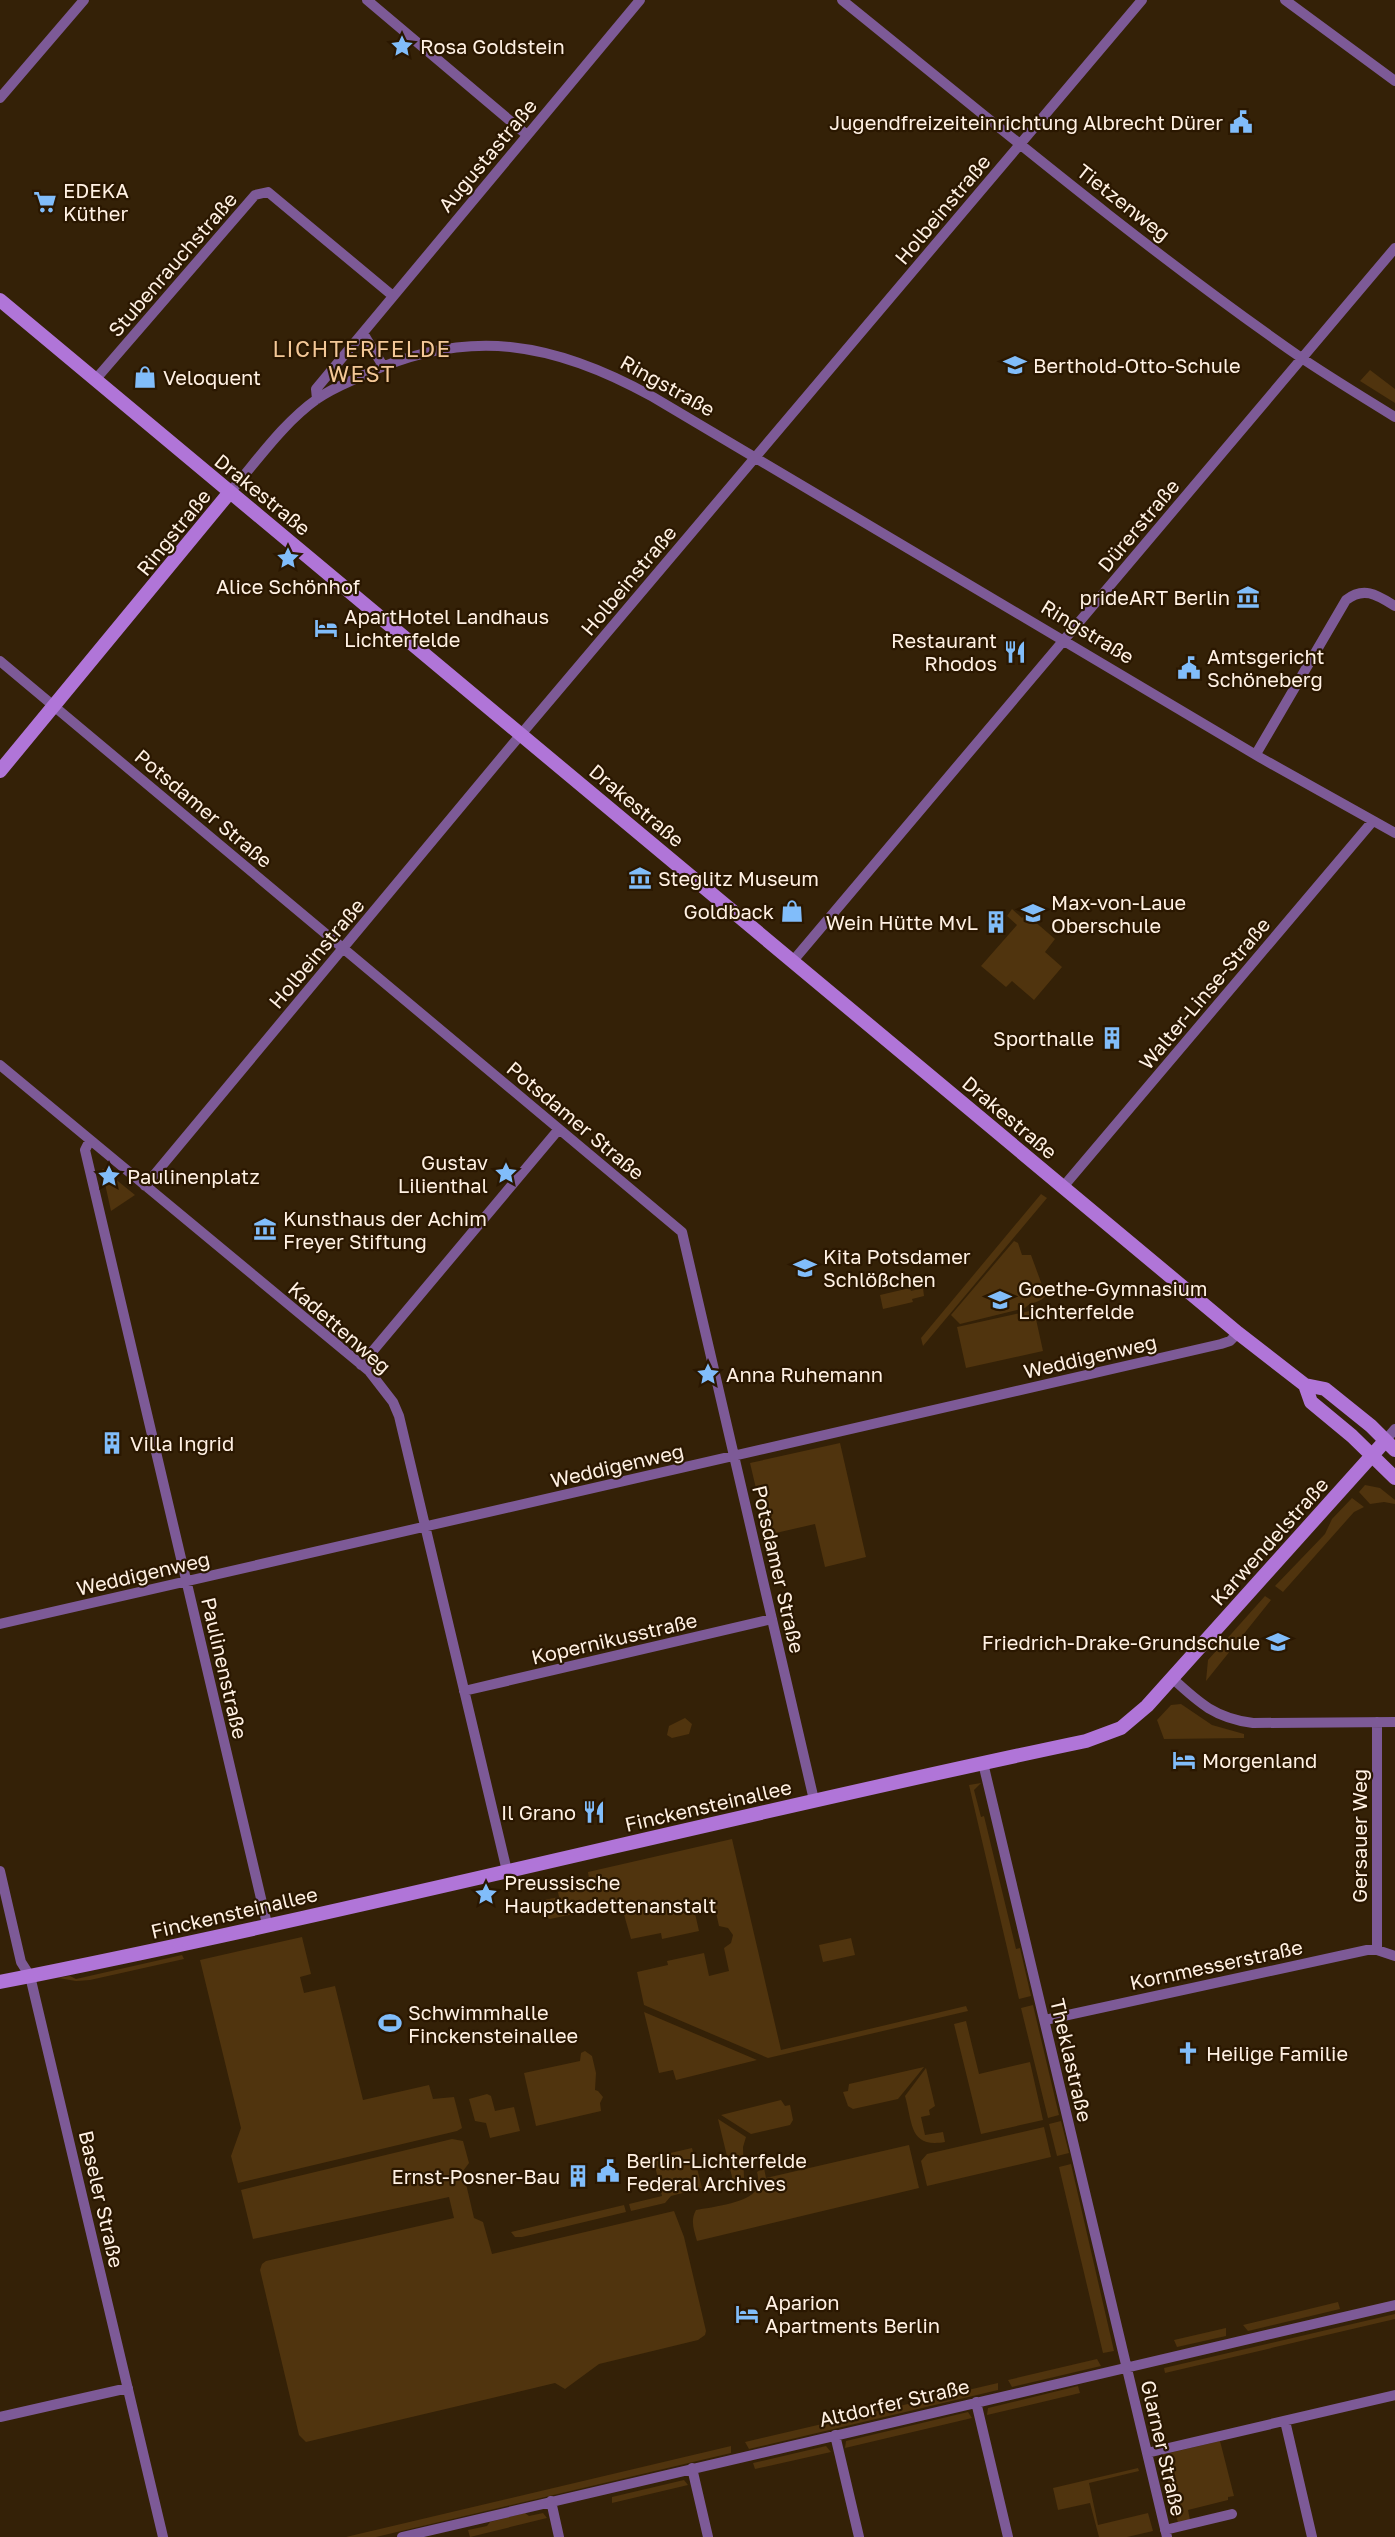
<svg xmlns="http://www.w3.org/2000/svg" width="1395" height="2537" viewBox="0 0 1395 2537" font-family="'Golos Text',sans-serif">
  <rect width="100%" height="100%" fill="#342107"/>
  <!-- green -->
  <path fill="#50340e" d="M1370,370l25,19v14l-35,-22z
    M1012,909l10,9 4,-4 29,25 -10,13 17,15 -28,33 -22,-19 -6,6 -25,-21 36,-41 -10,-9z
    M103,1169l32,26 -24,16 -9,-41z
    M1041,1194l6,4 -124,148 -2,-8z
    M1014,1241l4,2 4,12h9l11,30 6,5c-3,14 -16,10 -23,18l-65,16 -9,-9z
    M910,1288l1,3 12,-3 1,8 -12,3 1,3 -30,7 -3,-14z
    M1034,1310l9,41 -77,17 -9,-41z
    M840,1443l26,114 -41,10 -10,-43 -48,11 -17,-72z
    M1365,1485l15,3 15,12v4l-11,-2 -14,2 -11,-12z
    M1352,1498l12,9 -10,5 -71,80 -8,-6 50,-52 7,-15z
    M1265,1596l6,4 -65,81 2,-21z
    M1181,1704l31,21 32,9v4l-80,1 -7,-19 14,-15z
    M685,1718l7,6 -3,10 -17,4 -5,-3 2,-9z
    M981,1783l-7,7 7,27 3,-1 32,133 4,-1 11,48 -12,3 -50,-214z
    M732,1839l49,211 185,-44 2,5 -200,47 -124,-53 -7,-33 31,-7 -1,-4 37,-8 5,23 20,-5 -5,-23 7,-5 2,-8 -5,-7 -9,-2 -5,-22 -20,5 5,22 -37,8 -1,-6 -30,6 -10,-35 -71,15 -12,-5 -2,-7 9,-1 -1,-6 15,-3 -1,-5 32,-7 -2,-13z
    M302,1937l9,37 -11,3 4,16 31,-7 28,114 66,-15 4,14 21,-2 8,31 -5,3 -219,52 -7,-27 10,-28 -41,-168z
    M851,1938l4,17 -32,7 -4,-17z
    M182,1955l2,4 -94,21 -14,1 -18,-3 12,-2 6,3z
    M1033,2005l26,110 -11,3 -27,-110z
    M644,2012l113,48 -81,20 -3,-10 -14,3z
    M966,2021l13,53 51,-12 13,58 -62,14 -27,-110z
    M585,2051l7,5 4,17 -1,17 3,1 5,6 -3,6 1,8 -65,15 -12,-53 56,-12 1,-8z
    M924,2067l-26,32 -45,10 -5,-3 -5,-14 5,-1 1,-7z
    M926,2068l9,38 -6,4 1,5 -9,2 4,18 18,-3 2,10c-36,6 -32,-18 -40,-46z
    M487,2094l4,2 4,15 19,-4 6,24 -30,7 -4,-15 -11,-2 -6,-22z
    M781,2100l4,6 5,-1 3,15 -3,5 -39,9 -30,-19z
    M718,2119l28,18 -3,10 1,31 -11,3z
    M1061,2121l8,32 -12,3 -8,-32z
    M1044,2127l7,30 -124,29 -6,-25 6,-7z
    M452,2139l11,2 6,22 -6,8 11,47 9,4 9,32 182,-43 10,26 22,94 -1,4 -7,5 -99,24 -34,25 -10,-6 -249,59 -7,-7 -39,-165 2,-6 4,-3 188,-43 -5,-21 -196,42 -12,-49z
    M909,2145l10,43 -222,53c-3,-11 -7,-20 -1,-31 15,-3 58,-7 62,-24 1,-3 0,-10 -1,-14l7,-4 2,10z
    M692,2148l10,40 -31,8 -6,7 -34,8 -2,-7 33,-8 -9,-39z
    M1071,2164l43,187 -11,2 -44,-186z
    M624,2205l2,7 -104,25h-7l-4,-5z
    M1338,2302l2,7 -92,22 -5,-6z
    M1395,2314v5l-230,54 -1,-5z
    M1226,2328v8l-49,11 -3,-7z
    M1097,2359l4,7 -89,21 -4,-7z
    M998,2383v7l-249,59 -4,-7z
    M1078,2386l2,7 -93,22 1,-7z
    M968,2412l4,6 -127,30 1,-7z
    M1220,2441l14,55 -6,1v3l-40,10 2,10 -12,3 -17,-68z
    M731,2446v7l-355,84h-30z
    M826,2446l5,6 -76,17 -2,-6z
    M1138,2468l1,3 -50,12 9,42 50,-12 5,18 -26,6h-28l-9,-34 -32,7 -5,-22z
    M684,2480l4,5 -76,18v-6z
    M525,2513l4,3 14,-3 4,5 -77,19 -2,-7 19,-4 3,-4z"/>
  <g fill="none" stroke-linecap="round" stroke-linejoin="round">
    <!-- street -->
    <path stroke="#7d5a97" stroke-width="10" d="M367,0l160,135
      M842,0c151,122 301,248 461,359 30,20 61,39 92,58
      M1285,0l110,81
      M0,98l84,-98
      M363,333l20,33
      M95,380l160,-185 13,-3 125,104
      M317,399l-1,-10 324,-389
      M230,492c27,-31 53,-69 87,-93 15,-11 32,-17 49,-25 104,-48 190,-31 287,23l608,361 134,75
      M0,661l682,571 132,568
      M1256,754l90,-154c18,-14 31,-5 49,6
      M792,962l603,-714
      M0,1065l369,306 24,31 6,14 108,455
      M90,1140l-5,10 16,68 166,706
      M145,1186l367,-441 630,-745
      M1063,1187l309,-365
      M361,1365l198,-236
      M1385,1441l10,-12
      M0,1624l1221,-280 9,-3 8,-8
      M1172,1678c27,25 43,40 81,45l142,-1
      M464,1691l308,-72
      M983,1763l184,774
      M0,1871l21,91 9,14 133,561
      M1377,1950v-228
      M1045,2020l322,-70h10l18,6
      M976,2402l32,135
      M0,2417l128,-29
      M1285,2421l27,116
      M835,2435l24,102
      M1147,2453l248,-58
      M692,2468l16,69
      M551,2501l8,36
      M1165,2530l67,-16
      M402,2537l993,-232"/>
    <!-- secondary -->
    <path stroke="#b075d8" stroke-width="14" d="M0,300l1238,1033 67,52 20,4 46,37 24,24
      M0,771l230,-279
      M1305,1385l6,17 41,34 43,42
      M0,1982c364,-72 723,-165 1086,-241l35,-13 26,-22 238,-265"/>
  </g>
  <!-- icons -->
  <defs>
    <g id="sight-bare" transform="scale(1.8)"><path d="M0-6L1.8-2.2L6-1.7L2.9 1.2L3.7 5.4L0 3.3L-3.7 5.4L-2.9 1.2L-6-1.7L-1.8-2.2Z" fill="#81bdfa" stroke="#2a1700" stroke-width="2.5" paint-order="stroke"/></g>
    <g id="civic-bare" transform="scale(1.8)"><path d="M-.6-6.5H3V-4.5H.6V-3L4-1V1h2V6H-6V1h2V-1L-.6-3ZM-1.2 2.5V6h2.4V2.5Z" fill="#81bdfa" stroke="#2a1700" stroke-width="2.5" paint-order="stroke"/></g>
    <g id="supermarket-bare" transform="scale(1.8)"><path d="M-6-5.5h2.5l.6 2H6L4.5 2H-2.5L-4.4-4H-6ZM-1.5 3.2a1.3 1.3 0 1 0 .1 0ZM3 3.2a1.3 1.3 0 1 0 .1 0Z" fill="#81bdfa" stroke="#2a1700" stroke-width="2.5" paint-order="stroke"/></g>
    <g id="school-bare" transform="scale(1.8)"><path d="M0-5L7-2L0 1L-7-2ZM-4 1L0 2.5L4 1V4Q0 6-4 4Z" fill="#81bdfa" stroke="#2a1700" stroke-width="2.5" paint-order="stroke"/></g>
    <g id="shop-bare" transform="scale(1.8)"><path d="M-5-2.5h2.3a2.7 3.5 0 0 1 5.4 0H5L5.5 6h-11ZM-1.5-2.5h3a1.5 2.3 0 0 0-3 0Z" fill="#81bdfa" stroke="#2a1700" stroke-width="2.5" paint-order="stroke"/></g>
    <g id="museum-bare" transform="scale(1.8)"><path d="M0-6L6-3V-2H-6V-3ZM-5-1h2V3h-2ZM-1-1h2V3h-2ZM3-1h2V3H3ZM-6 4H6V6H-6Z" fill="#81bdfa" stroke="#2a1700" stroke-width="2.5" paint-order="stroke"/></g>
    <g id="hotel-bare" transform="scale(1.8)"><path d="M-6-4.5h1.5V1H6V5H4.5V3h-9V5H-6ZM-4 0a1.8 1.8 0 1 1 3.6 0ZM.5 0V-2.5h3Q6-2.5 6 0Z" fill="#81bdfa" stroke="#2a1700" stroke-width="2.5" paint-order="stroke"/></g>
    <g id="restaurant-bare" transform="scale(1.8)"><path d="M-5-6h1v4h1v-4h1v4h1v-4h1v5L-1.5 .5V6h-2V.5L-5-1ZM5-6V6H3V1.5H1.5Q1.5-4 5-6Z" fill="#81bdfa" stroke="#2a1700" stroke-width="2.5" paint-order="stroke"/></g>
    <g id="building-bare" transform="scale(1.8)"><path d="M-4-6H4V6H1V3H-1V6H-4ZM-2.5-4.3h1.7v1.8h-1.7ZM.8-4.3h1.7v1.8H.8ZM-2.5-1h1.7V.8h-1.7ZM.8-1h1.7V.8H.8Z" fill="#81bdfa" stroke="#2a1700" stroke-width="2.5" paint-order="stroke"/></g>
    <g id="stadium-bare" transform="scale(1.8)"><path d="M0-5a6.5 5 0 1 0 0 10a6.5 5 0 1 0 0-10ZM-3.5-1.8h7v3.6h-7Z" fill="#81bdfa" stroke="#2a1700" stroke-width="2.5" paint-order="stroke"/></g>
    <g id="church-bare" transform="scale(1.8)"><path d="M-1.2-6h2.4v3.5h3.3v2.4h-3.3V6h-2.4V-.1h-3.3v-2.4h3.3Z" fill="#81bdfa" stroke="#2a1700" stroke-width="2.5" paint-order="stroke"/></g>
  </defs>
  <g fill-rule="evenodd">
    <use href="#sight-bare" x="402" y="46"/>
    <use href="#civic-bare" x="1241" y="122"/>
    <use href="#supermarket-bare" x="45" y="202"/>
    <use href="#school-bare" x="1015" y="365"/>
    <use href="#shop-bare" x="145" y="377"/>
    <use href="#sight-bare" x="288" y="558"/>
    <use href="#museum-bare" x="1248" y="597"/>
    <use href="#hotel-bare" x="326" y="628"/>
    <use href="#restaurant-bare" x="1015" y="652"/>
    <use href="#civic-bare" x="1189" y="668"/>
    <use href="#museum-bare" x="640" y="878"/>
    <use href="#shop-bare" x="792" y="911"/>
    <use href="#school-bare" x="1033" y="913"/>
    <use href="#building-bare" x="996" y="922"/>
    <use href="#building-bare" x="1112" y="1038"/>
    <use href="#sight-bare" x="506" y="1173"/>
    <use href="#sight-bare" x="109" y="1176"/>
    <use href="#museum-bare" x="265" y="1229"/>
    <use href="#school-bare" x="805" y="1268"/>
    <use href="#school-bare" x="1000" y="1300"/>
    <use href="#sight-bare" x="708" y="1374"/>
    <use href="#building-bare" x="112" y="1443"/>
    <use href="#school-bare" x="1278" y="1642"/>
    <use href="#hotel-bare" x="1184" y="1760"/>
    <use href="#restaurant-bare" x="594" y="1812"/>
    <use href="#sight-bare" x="486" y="1894"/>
    <use href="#stadium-bare" x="390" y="2023"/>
    <use href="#church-bare" x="1188" y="2053"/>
    <use href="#civic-bare" x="608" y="2171"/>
    <use href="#building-bare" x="578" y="2176"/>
    <use href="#hotel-bare" x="747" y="2314"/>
  </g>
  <g text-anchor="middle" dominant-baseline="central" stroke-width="4.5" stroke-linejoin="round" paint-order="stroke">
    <!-- poi labels -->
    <g font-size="20" fill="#fff1e3" stroke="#2a1700" text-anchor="start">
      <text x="420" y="46">Rosa Goldstein</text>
      <text x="1223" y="122" text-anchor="end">Jugendfreizeiteinrichtung Albrecht Dürer</text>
      <text x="63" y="190">EDEKA<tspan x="63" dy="23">Küther</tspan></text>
      <text x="1033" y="365">Berthold-Otto-Schule</text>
      <text x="163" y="377">Veloquent</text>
      <text x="288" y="586" text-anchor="middle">Alice Schönhof</text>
      <text x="1230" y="597" text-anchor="end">prideART Berlin</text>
      <text x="344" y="616">ApartHotel Landhaus<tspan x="344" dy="23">Lichterfelde</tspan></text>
      <text x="997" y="640" text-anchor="end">Restaurant<tspan x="997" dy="23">Rhodos</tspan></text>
      <text x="1207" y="656">Amtsgericht<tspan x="1207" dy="23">Schöneberg</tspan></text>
      <text x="658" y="878">Steglitz Museum</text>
      <text x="1051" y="902">Max-von-Laue<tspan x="1051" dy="23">Oberschule</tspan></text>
      <text x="774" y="911" text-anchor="end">Goldback</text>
      <text x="978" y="922" text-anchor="end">Wein Hütte MvL</text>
      <text x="1094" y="1038" text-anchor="end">Sporthalle</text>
      <text x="488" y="1162" text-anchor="end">Gustav<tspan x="488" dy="23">Lilienthal</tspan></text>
      <text x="127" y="1176">Paulinenplatz</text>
      <text x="283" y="1218">Kunsthaus der Achim<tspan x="283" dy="23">Freyer Stiftung</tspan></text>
      <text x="823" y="1256">Kita Potsdamer<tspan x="823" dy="23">Schlößchen</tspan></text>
      <text x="1018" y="1288">Goethe-Gymnasium<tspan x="1018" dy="23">Lichterfelde</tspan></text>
      <text x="726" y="1374">Anna Ruhemann</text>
      <text x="130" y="1443">Villa Ingrid</text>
      <text x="1260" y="1642" text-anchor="end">Friedrich-Drake-Grundschule</text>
      <text x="1202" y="1760">Morgenland</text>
      <text x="576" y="1812" text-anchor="end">Il Grano</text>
      <text x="504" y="1882">Preussische<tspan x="504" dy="23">Hauptkadettenanstalt</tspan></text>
      <text x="408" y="2012">Schwimmhalle<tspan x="408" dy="23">Finckensteinallee</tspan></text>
      <text x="1206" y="2053">Heilige Familie</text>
      <text x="626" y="2160">Berlin-Lichterfelde<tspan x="626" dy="23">Federal Archives</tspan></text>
      <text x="560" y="2176" text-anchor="end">Ernst-Posner-Bau</text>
      <text x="765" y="2302">Aparion<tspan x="765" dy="23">Apartments Berlin</tspan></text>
    </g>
    <!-- street labels -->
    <g font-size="20" fill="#fff1e3" stroke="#2a1700">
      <text transform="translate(487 155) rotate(-50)">Augustastraße</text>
      <text transform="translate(1124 202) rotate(38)">Tietzenweg</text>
      <text transform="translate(942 209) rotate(-50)">Holbeinstraße</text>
      <text transform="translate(172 264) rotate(-49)">Stubenrauchstraße</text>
      <text transform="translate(668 385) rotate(29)">Ringstraße</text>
      <text transform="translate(263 494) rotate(39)">Drakestraße</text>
      <text transform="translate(1138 525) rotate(-50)">Dürerstraße</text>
      <text transform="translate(173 532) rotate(-51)">Ringstraße</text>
      <text transform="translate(628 580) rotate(-50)">Holbeinstraße</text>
      <text transform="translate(1088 631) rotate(31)">Ringstraße</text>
      <text transform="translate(637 805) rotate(40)">Drakestraße</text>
      <text transform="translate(204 808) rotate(40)">Potsdamer Straße</text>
      <text transform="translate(316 953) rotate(-50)">Holbeinstraße</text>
      <text transform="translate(1204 993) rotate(-50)">Walter-Linse-Straße</text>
      <text transform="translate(1010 1117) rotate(40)">Drakestraße</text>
      <text transform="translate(576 1120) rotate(40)">Potsdamer Straße</text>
      <text transform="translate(340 1327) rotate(41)">Kadettenweg</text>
      <text transform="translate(1090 1356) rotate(-13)">Weddigenweg</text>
      <text transform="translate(617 1465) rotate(-13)">Weddigenweg</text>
      <text transform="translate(1269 1541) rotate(-48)">Karwendelstraße</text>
      <text transform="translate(779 1569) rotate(77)">Potsdamer Straße</text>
      <text transform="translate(143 1573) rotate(-13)">Weddigenweg</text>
      <text transform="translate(614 1638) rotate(-13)">Kopernikusstraße</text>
      <text transform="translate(225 1668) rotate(77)">Paulinenstraße</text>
      <text transform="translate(708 1805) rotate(-13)">Finckensteinallee</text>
      <text transform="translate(1359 1836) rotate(-90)">Gersauer Weg</text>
      <text transform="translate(234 1912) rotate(-13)">Finckensteinallee</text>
      <text transform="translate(1216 1964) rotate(-12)">Kornmesserstraße</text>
      <text transform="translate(1072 2060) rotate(77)">Theklastraße</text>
      <text transform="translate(102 2199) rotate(77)">Baseler Straße</text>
      <text transform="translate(894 2402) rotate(-13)">Altdorfer Straße</text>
      <text transform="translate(1164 2448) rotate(77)">Glarner Straße</text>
    </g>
    <!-- quarter labels -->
    <g font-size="22" letter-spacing="1.5" fill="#f4c897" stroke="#2a1700">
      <text x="362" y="348">LICHTERFELDE<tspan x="362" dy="25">WEST</tspan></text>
    </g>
  </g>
</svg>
